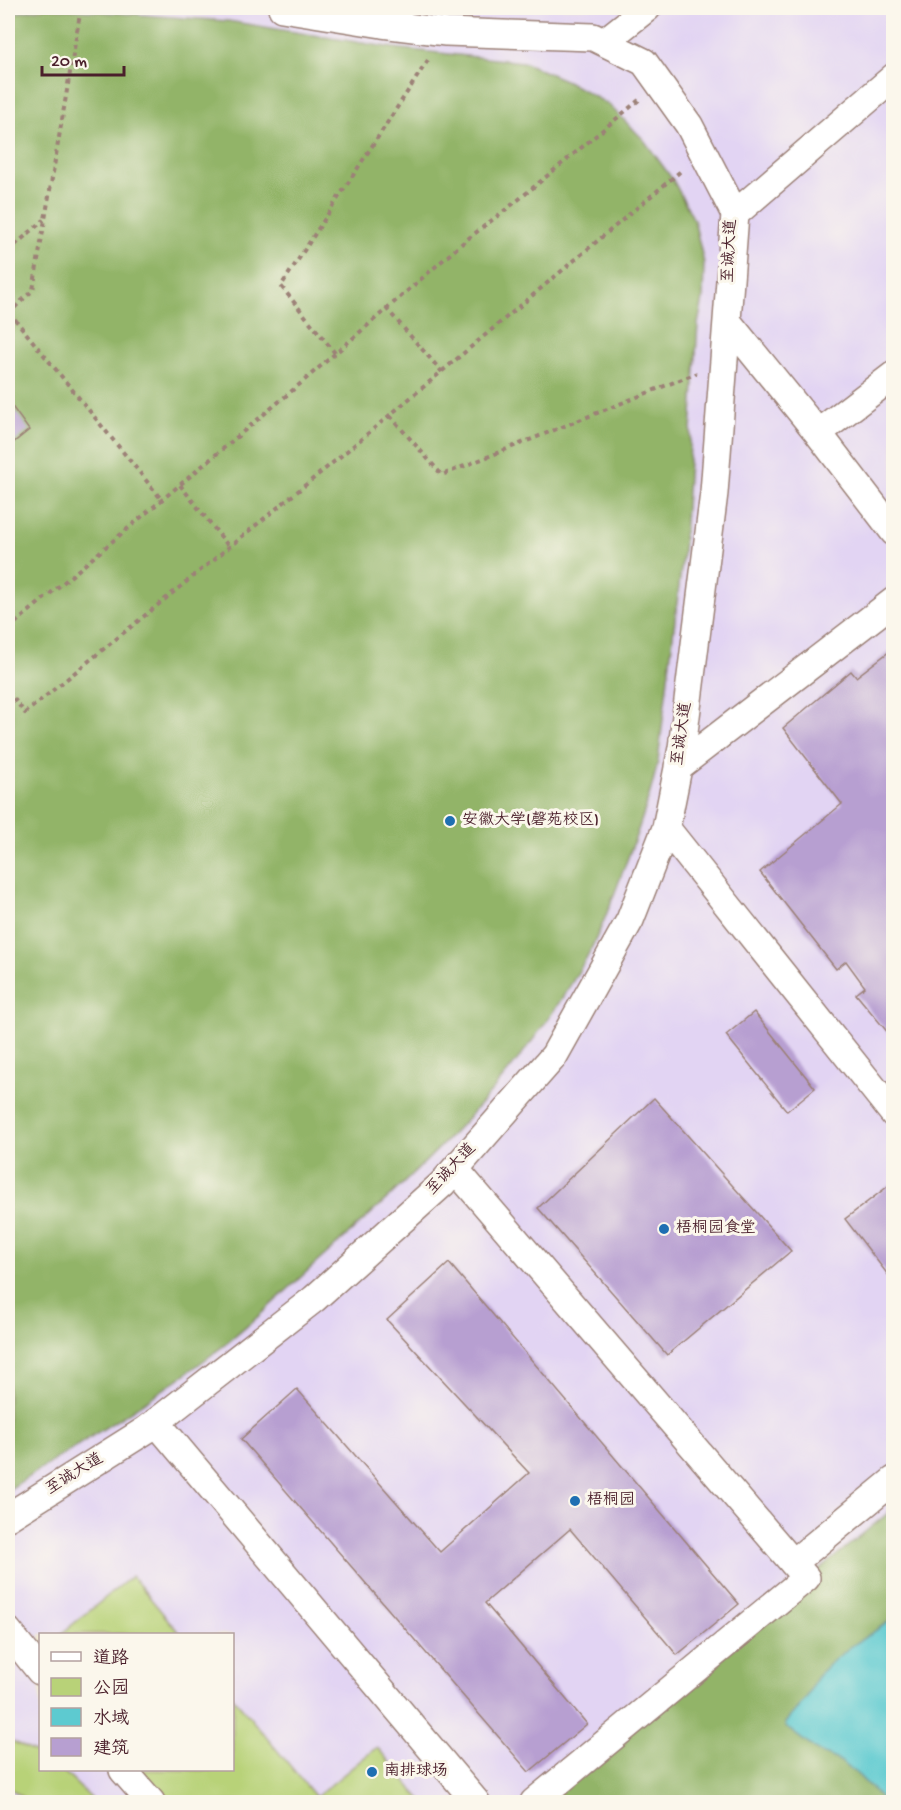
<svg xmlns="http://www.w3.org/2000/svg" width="901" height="1810" viewBox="0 0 901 1810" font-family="'Gochi Hand','LXGW WenKai TC',sans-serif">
  <rect width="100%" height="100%" fill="#fbf7ec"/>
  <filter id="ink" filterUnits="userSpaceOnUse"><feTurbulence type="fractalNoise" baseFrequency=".0167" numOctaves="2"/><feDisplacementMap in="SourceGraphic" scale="12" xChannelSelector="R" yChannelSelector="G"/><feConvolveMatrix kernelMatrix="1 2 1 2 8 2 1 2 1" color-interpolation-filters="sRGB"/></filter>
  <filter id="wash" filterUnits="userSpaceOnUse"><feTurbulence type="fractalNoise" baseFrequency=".008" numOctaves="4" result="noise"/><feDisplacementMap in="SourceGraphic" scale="24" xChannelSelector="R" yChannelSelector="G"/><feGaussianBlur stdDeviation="1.35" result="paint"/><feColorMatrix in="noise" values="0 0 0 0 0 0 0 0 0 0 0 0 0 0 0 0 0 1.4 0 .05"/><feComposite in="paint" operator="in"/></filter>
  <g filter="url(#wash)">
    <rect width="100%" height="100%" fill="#ede3c3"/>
    <!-- built -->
    <path fill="#e2d4f3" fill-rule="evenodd" d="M8,8h885v1794h-885zM40,1634h192v136h-192z"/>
    <!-- green -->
    <path fill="#b8d278" stroke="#817852" stroke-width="1.5" d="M132,1576l48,58h-119z
      M233,1697l83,100 61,-50 46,55h-273l-27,-32h109z
      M8,1739l32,16v15h22l33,32h-65l-22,-15z"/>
    <!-- forest -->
    <path fill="#92b468" stroke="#6e6a4a" stroke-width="1.5" d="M45,8l183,13 165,27 130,14 44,19 41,23 36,36 29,40 21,40 10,43 -1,36 -5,25 -15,229 -25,208c-8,38 -21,74 -35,110 -12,32 -23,63 -40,93 -65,114 -162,206 -260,293 -37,33 -73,70 -113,99 -65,49 -135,90 -202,134v-1476z
      M893,1509v293h-353l129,-104 152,-130z"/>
    <!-- water -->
    <path fill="#5dcad0" stroke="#54747e" stroke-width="1.5" d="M893,1619l1,172 -9,11 -27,-27 -18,-14 -21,-9 -33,-25 -1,-4 22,-26 9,-19 11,-12 23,-19z"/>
    <g id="blocks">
      <!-- building -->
      <path fill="#b79fd1" d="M8,401l21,29 -21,17z
        M894,648v392l-38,-46 9,-7 -19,-26 -10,8 -76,-97 82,-68 -59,-76 68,-57 5,6z
        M754,1012l61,76 -28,23 -61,-76z
        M654,1098l137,153 -124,104 -129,-147z
        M891,1184l3,3v91l-2,2 -47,-61z
        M449,1263l290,341 -62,51 -107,-126 -85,74 102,121 -58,48 -288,-333 56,-50 143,163 89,-79 -142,-153z"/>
    </g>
  </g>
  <g filter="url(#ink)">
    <use href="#blocks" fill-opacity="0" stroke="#9c8177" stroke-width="1.5"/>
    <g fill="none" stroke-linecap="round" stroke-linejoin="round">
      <!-- minor casing -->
      <g stroke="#9c8177" stroke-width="30">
        <path id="minor" d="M604,42l43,-34
          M735,214l159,-137
          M727,321l91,112 76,-58
          M818,433l76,99
          M678,767l216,-166
          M666,828l228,286
          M455,1169l351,409 -272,224
          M156,1422l320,380
          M8,1517l138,-87 168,-131 128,-115 112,-128 76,-136 36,-92 16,-80 32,-255 21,-279 -46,-89 -45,-63 -51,-25 -147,-5 -64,-8 -100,-16
          M793,1563l101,-83
          M8,1631l32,40
          M123,1770l28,32"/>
      </g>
      <!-- path -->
      <path stroke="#9c8177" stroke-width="4" stroke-dasharray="4.5 4.5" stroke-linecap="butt" d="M8,251l36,-31
        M386,308l56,64
        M9,312l153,188
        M8,314l25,-24 48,-282
        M335,353l-54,-67 149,-229
        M390,416l52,59 255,-102
        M180,485l49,62
        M8,629l292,-245 165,-143 53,-41 121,-100
        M8,691l17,22 316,-257 341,-286"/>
      <!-- minor -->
      <use href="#minor" stroke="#fff" stroke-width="27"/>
    </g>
  </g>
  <!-- markers -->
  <g fill="#1f6fb2" stroke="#fbf7ec" stroke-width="2">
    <circle cx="450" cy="821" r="6"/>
    <circle cx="664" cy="1229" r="6"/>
    <circle cx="575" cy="1501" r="6"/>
    <circle cx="372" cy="1772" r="6"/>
  </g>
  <g text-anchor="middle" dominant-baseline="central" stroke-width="6" stroke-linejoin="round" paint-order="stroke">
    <!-- street labels -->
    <g font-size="16" fill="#4a1f2b" stroke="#fbf7ec">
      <text transform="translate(731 251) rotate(-87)">至诚大道</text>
      <text transform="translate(683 734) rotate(-82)">至诚大道</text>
      <text transform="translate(452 1170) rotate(-47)">至诚大道</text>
      <text transform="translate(75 1475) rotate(-32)">至诚大道</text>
    </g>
    <!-- poi labels -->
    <g font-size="16" fill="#4a1f2b" stroke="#fbf7ec" text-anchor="start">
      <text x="462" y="821">安徽大学(磬苑校区)</text>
      <text x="676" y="1229">梧桐园食堂</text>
      <text x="587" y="1501">梧桐园</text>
      <text x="384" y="1772">南排球场</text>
    </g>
  </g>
  <!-- margin -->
  <rect width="901" height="1810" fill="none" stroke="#fbf7ec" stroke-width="30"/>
  <!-- legend -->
  <rect x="39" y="1633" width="195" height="138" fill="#fbf7ec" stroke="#b4a19f" stroke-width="1.5"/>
  <rect x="51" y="1652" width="30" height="9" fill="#ffffff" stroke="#b4a19f" stroke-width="1.5"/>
  <text x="93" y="1663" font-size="18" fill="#4a1f2b">道路</text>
  <rect x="51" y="1678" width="30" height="18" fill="#b8d278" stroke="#b4a19f" stroke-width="1.5"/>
  <text x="93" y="1693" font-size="18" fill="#4a1f2b">公园</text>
  <rect x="51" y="1708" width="30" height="18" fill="#5dcad0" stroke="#b4a19f" stroke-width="1.5"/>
  <text x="93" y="1723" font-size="18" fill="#4a1f2b">水域</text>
  <rect x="51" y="1738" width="30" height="18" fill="#b79fd1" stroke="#b4a19f" stroke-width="1.5"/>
  <text x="93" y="1753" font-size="18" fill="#4a1f2b">建筑</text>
  <!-- scale -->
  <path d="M42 66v9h82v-9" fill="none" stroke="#4a1f2b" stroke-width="3"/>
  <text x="51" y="66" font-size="18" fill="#4a1f2b" stroke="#fbf7ec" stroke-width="4.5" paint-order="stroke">20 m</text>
</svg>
